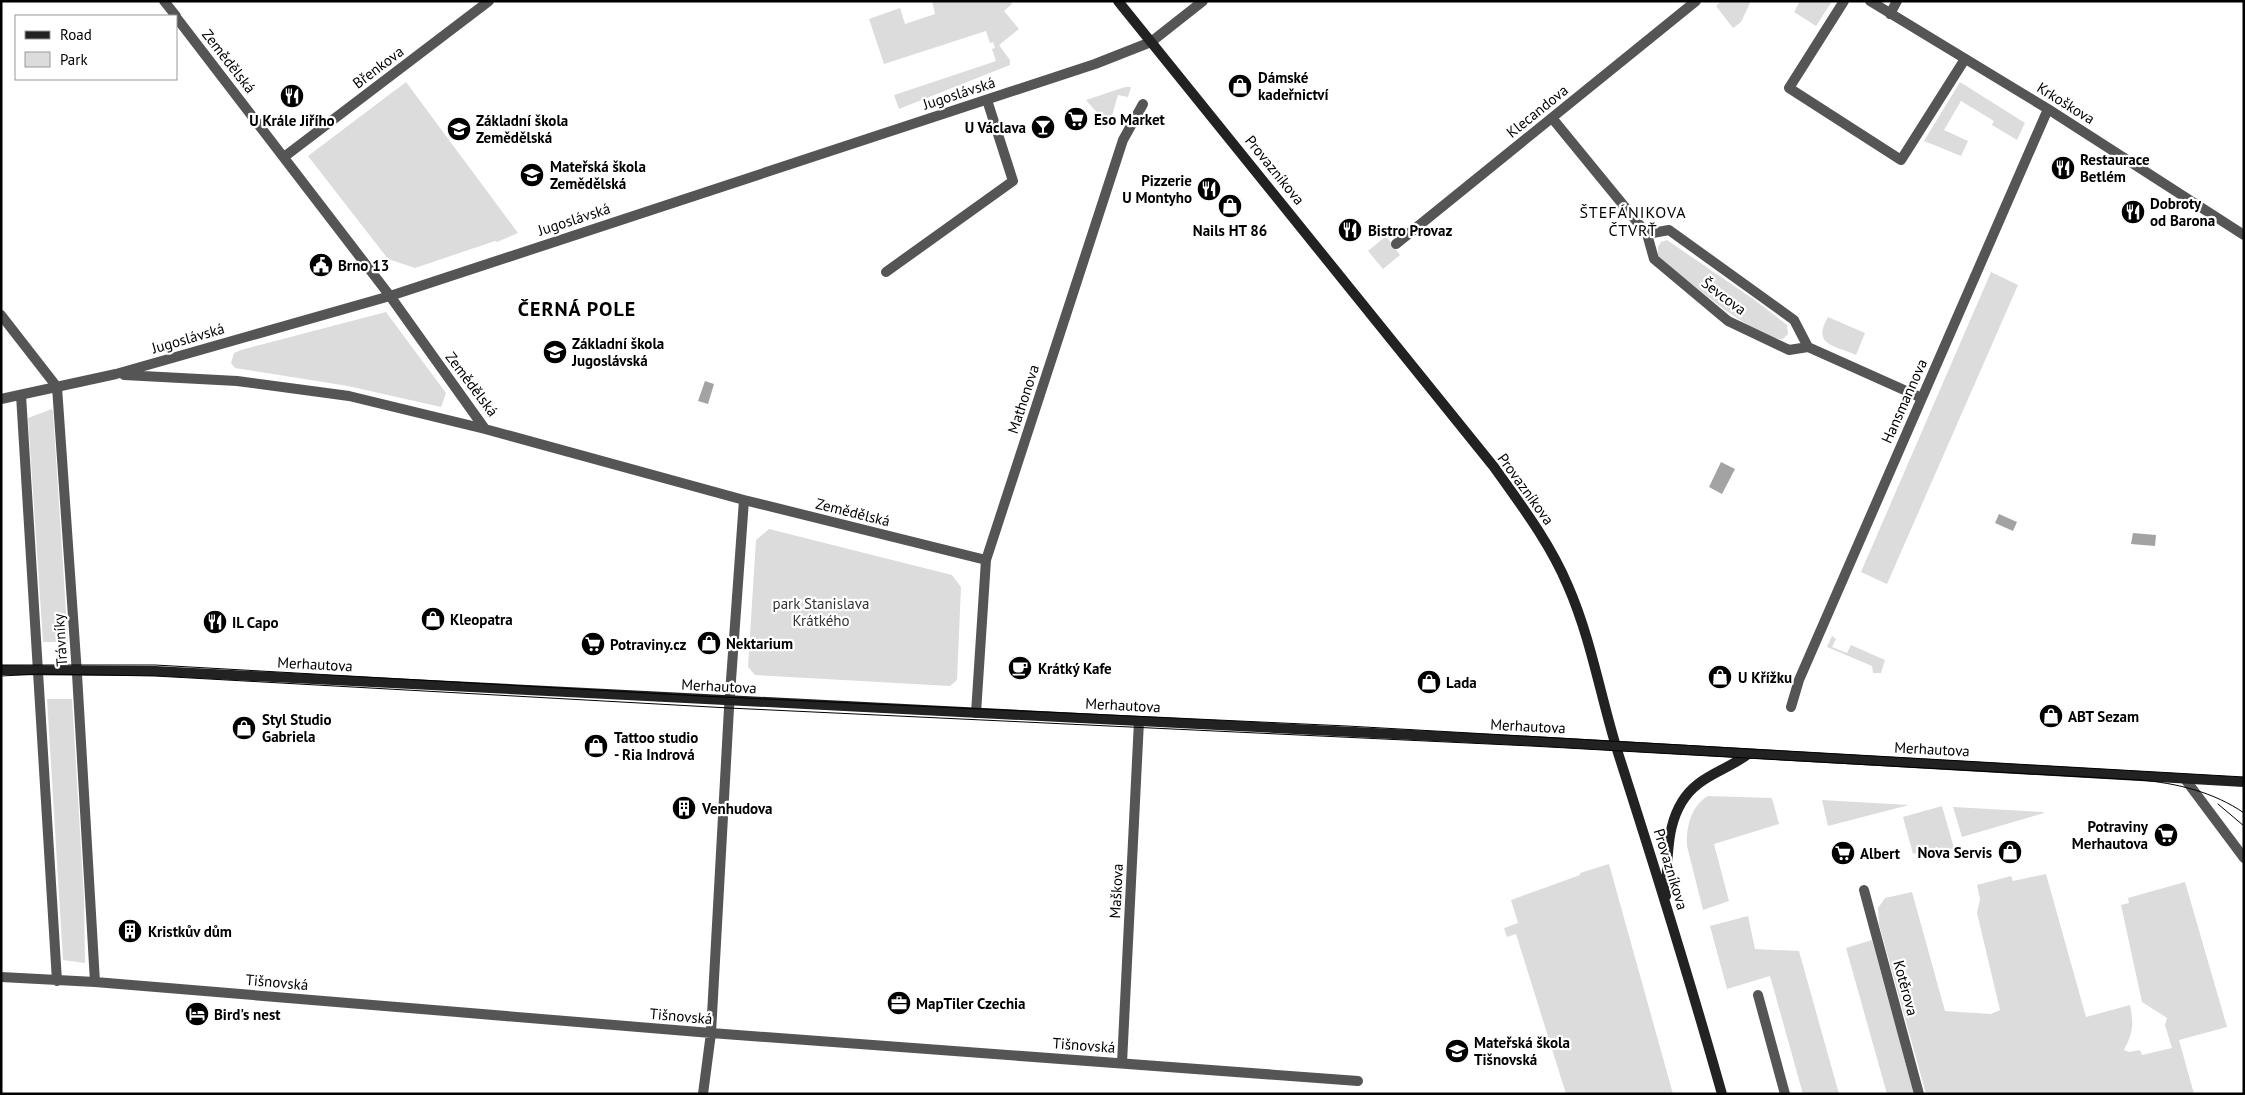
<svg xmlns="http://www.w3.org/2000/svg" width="2245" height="1095" viewBox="0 0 2245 1095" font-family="'PT Sans',sans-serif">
  <rect width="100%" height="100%" fill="#fff"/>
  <!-- green -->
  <path fill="#dcdcdc" d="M932,1h79l1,3 -8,7 15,18 -20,16 11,15v5l-111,44 -5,-14 102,-34 -4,-12 3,-1 -2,-6 -3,1 -4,-12 -102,33 -15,-45 31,-11 5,16 30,-10z
    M1721,1h30l-10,21 -8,6 -17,-22z
    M1800,1h28l3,2 -15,23 -22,-14z
    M406,82l112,151 -21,9 -2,-1 -80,27 -27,-9 -80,-103z
    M1960,82l65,41 -8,17 -25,-15 2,-4 -33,-20 -17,29 24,11 -7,15 -37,-15z
    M1125,87h6l-3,10 -10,-2 -9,31 -23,-26z
    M1386,236l14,19 -17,14 -15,-18z
    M1667,240l89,61 31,24 1,9 -5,5c-26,2 -104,-65 -125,-83v-9l3,-5z
    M1991,272l27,13 -131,299 -26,-12z
    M386,312l60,81 -5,14 -93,-21 -113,-18 -4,-5 3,-10 7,-3z
    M1828,317l37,16 -9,22c-23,-10 -44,-10 -28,-38z
    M52,409l1,3 15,230h-25l-15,-224z
    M769,529l183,46 9,12 -4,93 -7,6 -195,-11 -7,-8 8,-127z
    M1832,636l4,3 -4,8 15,6 4,-8 34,15 -4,13h-8l-1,-7 -45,-19z
    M47,699h25l12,199 1,65 -22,-3z
    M1708,796l64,2 7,26 -65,20 15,57 -26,9 -16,-64c-1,-19 4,-40 21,-50z
    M1822,800l87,5 -81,21z
    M1942,806l12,42 -15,4 -1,-5 -25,7 -10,-37z
    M1953,807l90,5 1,1 -82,24z
    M1609,864l64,230h-107l-50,-160 -9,3 -3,-9 14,-5 -7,-23 69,-25v-2z
    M2046,874l40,143 44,-12c4,19 3,28 -6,45l5,2 11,-2 2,5 30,-7 -7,-23 2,-7 -25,-16 -21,-97 8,-2 -1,-5 57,-16 42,145 -48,13 15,54h-268l-47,-170 -1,-16 7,-10 27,-6 33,119 46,3 9,-4 -23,-97 3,-14 -3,-14 34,-9 2,5z
    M1748,916l7,33 44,2 40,143h-36l-33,-118 -43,13 -17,-63z
    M1872,940l42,154h-27l-41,-146z"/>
  <!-- water -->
  <path fill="#a3a3a3" d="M705,381l9,3 -6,20 -10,-3z
    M1721,462l14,7 -13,25 -13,-7z
    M1999,514l18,8 -4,9 -18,-8z
    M2133,533l23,2 -1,11 -24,-2z"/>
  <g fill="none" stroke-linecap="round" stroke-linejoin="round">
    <!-- lane -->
    <path stroke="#555" stroke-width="10" d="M1844,1l-55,87 112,72 64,-101
      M886,272l127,-91 -26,-81
      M1758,995l27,99"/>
    <!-- street -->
    <path stroke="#555" stroke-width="10" d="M164,1l12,15
      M1870,1l178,108 196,126
      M1890,14l7,-13
      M176,17l214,279 95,133
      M1552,118l95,116 7,25 74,62 61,29 19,-3 114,51
      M284,157l205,-156
      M1647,234l22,-4 125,90 14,27
      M1396,244l300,-243
      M1,315l56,72 20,287 18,308
      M124,375l113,6 112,15 136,33 259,71 242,60
      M21,395l36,586
      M1,399l115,-25 274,-78 705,-232 56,-22 52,-41
      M1791,707l8,-27 249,-571
      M976,713l10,-153 137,-420 20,-36
      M2185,779l59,79
      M1864,890l55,204
      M1,977l94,5 616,51 647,48
      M1122,1063l17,-342
      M703,1094l8,-61 18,-325 15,-208"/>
    <!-- secondary -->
    <path stroke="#222" stroke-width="10" d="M1118,1l376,466c27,38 56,76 74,119 24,55 33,114 51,170 36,112 71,225 103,338
      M1,670l154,1 1377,70 712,41
      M1666,896c2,-38 -2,-86 32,-112 15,-12 35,-18 50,-30"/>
    <!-- tram -->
    <path stroke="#000" stroke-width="1" d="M1,665h154l546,31 646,30 897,51
      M1,676l38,-2 116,2 574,32 802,38 609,34c36,3 74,12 104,33
      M2218,804l26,22"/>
  </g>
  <!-- icons -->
  <defs>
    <g id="shop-disc" transform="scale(1.25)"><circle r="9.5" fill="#000" stroke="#fff"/><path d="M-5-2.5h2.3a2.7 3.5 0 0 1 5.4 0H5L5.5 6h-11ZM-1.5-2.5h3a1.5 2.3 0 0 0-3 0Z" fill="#fff"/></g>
    <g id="restaurant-disc" transform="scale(1.25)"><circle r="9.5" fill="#000" stroke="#fff"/><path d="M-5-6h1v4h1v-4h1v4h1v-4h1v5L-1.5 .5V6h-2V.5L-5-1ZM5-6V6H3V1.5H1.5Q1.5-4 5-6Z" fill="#fff"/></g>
    <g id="supermarket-disc" transform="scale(1.25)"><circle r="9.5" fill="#000" stroke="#fff"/><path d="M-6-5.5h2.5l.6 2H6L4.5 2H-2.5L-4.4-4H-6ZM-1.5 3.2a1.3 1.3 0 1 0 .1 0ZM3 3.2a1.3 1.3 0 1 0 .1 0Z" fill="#fff"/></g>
    <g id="bar-disc" transform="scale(1.25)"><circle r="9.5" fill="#000" stroke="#fff"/><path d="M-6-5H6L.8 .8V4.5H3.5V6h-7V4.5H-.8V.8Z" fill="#fff"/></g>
    <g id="school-disc" transform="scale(1.25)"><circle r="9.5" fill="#000" stroke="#fff"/><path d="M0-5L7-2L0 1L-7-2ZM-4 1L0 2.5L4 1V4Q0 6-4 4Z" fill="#fff"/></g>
    <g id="civic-disc" transform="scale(1.25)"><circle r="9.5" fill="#000" stroke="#fff"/><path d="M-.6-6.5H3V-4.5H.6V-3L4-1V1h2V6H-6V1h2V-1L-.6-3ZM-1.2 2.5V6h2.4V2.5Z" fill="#fff"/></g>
    <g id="cafe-disc" transform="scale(1.25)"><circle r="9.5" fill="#000" stroke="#fff"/><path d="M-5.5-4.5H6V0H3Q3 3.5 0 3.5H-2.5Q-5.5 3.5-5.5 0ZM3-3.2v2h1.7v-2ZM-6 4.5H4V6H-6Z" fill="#fff"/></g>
    <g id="building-disc" transform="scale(1.25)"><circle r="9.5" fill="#000" stroke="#fff"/><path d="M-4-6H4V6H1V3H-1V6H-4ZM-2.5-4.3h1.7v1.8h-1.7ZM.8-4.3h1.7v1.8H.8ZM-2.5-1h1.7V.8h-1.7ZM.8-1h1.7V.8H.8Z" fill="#fff"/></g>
    <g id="office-disc" transform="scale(1.25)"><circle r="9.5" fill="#000" stroke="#fff"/><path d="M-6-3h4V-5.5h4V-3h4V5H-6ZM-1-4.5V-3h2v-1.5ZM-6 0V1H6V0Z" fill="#fff"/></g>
    <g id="hotel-disc" transform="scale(1.25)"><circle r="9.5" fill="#000" stroke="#fff"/><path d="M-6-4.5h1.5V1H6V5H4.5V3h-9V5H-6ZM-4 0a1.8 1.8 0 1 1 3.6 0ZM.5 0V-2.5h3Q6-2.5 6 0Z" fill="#fff"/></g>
  </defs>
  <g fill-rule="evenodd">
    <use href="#shop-disc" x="1240" y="86"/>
    <use href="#restaurant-disc" x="292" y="96"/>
    <use href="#supermarket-disc" x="1076" y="119"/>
    <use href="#bar-disc" x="1043" y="127"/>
    <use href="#school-disc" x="459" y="129"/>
    <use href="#restaurant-disc" x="2063" y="168"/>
    <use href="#school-disc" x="532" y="175"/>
    <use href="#restaurant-disc" x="1209" y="189"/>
    <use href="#shop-disc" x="1230" y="206"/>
    <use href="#restaurant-disc" x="2133" y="212"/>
    <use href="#restaurant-disc" x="1350" y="230"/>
    <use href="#civic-disc" x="321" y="265"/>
    <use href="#school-disc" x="555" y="352"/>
    <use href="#shop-disc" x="433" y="619"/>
    <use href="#restaurant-disc" x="215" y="622"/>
    <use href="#shop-disc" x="709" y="643"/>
    <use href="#supermarket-disc" x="593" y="644"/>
    <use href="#cafe-disc" x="1020" y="668"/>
    <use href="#shop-disc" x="1720" y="677"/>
    <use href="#shop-disc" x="1429" y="682"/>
    <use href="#shop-disc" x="2051" y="716"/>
    <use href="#shop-disc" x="244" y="728"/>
    <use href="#shop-disc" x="596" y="746"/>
    <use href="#building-disc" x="684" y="808"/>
    <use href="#supermarket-disc" x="2166" y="835"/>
    <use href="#shop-disc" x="2010" y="852"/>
    <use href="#supermarket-disc" x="1843" y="853"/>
    <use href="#building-disc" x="130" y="931"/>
    <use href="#office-disc" x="899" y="1003"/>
    <use href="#hotel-disc" x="197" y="1014"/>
    <use href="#school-disc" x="1457" y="1051"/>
  </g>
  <g text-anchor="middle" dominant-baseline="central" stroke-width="4.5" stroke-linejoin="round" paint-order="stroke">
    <!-- street labels -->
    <g font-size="15" fill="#000" stroke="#fff">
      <text transform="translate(229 61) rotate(52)">Zemědělská</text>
      <text transform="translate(378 67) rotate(-37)">Břenkova</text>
      <text transform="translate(959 93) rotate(-18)">Jugoslávská</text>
      <text transform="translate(2066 103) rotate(32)">Krkoškova</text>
      <text transform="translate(1537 111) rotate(-39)">Klecandova</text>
      <text transform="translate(1275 170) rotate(51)">Provazníkova</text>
      <text transform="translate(574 219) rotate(-18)">Jugoslávská</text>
      <text transform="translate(1724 296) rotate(37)">Ševcova</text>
      <text transform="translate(188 338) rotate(-16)">Jugoslávská</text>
      <text transform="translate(472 384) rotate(53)">Zemědělská</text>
      <text transform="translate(1023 399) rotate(-72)">Mathonova</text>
      <text transform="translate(1904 401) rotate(-66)">Hansmannova</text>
      <text transform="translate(1526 489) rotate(54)">Provazníkova</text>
      <text transform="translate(853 512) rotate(14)">Zemědělská</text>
      <text transform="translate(60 640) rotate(-94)">Trávníky</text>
      <text transform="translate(315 664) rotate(3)">Merhautova</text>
      <text transform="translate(719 686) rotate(3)">Merhautova</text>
      <text transform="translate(1123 705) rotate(3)">Merhautova</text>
      <text transform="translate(1528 726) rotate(3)">Merhautova</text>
      <text transform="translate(1932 749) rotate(3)">Merhautova</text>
      <text transform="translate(1671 869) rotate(73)">Provazníkova</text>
      <text transform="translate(1116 891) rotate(-87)">Maškova</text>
      <text transform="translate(277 982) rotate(5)">Tišnovská</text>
      <text transform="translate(1906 988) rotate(75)">Kotěrova</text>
      <text transform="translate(681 1016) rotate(5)">Tišnovská</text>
      <text transform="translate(1084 1045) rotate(4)">Tišnovská</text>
    </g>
    <!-- poi labels -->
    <g font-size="15" font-weight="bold" fill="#000" stroke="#fff" text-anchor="start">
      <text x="1258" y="77">Dámské<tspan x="1258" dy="17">kadeřnictví</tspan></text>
      <text x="1094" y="119">Eso Market</text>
      <text x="292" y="120" text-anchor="middle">U Krále Jiřího</text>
      <text x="476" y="120">Základní škola<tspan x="476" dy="17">Zemědělská</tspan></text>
      <text x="1026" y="127" text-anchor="end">U Václava</text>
      <text x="2080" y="159">Restaurace<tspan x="2080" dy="17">Betlém</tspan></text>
      <text x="550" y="166">Mateřská škola<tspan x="550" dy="17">Zemědělská</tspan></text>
      <text x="1192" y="180" text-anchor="end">Pizzerie<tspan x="1192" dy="17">U Montyho</tspan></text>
      <text x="2150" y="203">Dobroty<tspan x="2150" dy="17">od Barona</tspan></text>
      <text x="1230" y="230" text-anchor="middle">Nails HT 86</text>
      <text x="1368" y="230">Bistro Provaz</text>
      <text x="338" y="265">Brno 13</text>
      <text x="572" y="343">Základní škola<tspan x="572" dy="17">Jugoslávská</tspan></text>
      <text x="450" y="619">Kleopatra</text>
      <text x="232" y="622">IL Capo</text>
      <text x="726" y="643">Nektarium</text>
      <text x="610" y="644">Potraviny.cz</text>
      <text x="1038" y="668">Krátký Kafe</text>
      <text x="1738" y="677">U Křížku</text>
      <text x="1446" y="682">Lada</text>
      <text x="2068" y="716">ABT Sezam</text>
      <text x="262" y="719">Styl Studio<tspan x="262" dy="17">Gabriela</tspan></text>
      <text x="614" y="737">Tattoo studio<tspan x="614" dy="17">- Ria Indrová</tspan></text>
      <text x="702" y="808">Venhudova</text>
      <text x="2148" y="826" text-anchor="end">Potraviny<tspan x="2148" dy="17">Merhautova</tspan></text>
      <text x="1992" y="852" text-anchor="end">Nova Servis</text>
      <text x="1860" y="853">Albert</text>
      <text x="148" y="931">Kristkův dům</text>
      <text x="916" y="1003">MapTiler Czechia</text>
      <text x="214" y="1014">Bird's nest</text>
      <text x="1474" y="1042">Mateřská škola<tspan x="1474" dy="17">Tišnovská</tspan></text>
    </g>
    <!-- park labels -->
    <g font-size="15" fill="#333" stroke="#fff">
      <text x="821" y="603">park Stanislava<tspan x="821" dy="17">Krátkého</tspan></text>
    </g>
    <!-- neighbourhood labels -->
    <g font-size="16" letter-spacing="1" fill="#000" stroke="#fff">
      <text x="1633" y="212">ŠTEFÁNIKOVA<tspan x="1633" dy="18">ČTVRŤ</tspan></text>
    </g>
    <!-- district labels -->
    <g font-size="20" font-weight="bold" letter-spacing="1" fill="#000" stroke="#fff">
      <text x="577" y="309">ČERNÁ POLE</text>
    </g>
  </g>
  <!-- border -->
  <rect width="2245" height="1095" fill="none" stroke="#000000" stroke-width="5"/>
  <!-- legend -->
  <rect x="15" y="15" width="162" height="65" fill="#ffffff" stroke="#999999"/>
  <rect x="25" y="31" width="25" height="8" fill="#222222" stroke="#999999"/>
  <text x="60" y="40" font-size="15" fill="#000000">Road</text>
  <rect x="25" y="52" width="25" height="15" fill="#dcdcdc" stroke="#999999"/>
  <text x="60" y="65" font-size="15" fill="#000000">Park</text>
</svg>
